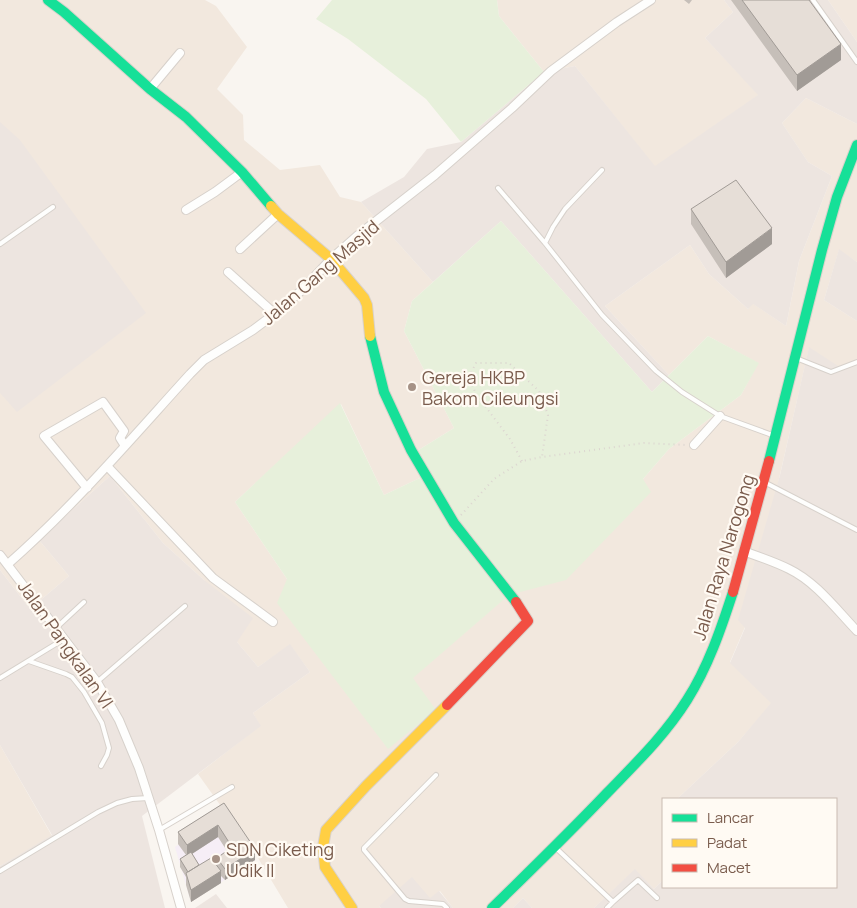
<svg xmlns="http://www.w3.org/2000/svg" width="857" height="908" viewBox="0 0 857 908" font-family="Manrope,sans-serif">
  <rect width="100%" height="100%" fill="#f9f5f0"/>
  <!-- residential -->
  <path fill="#f2e8de" d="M0,0h205l11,6 31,41 -30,42 26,26 1,25 36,30 40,-5 20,32 21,5 72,80 -21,19 -8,30 50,97 -37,23 7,25 -40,19 -43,-91 -106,98 52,77 125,99 231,-199 26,-30 72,-54 17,-32 -50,-27 -39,39 -64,-69 85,-61 19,29 39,35 4,-6 34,23 13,-65 33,-85 -24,-14 -26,-39 24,-25 51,26v138l-18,-12 -15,50 33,21v38l-6,5 -13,3 -29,-19 -64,279 -15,35 42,41 -34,39 -61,57h-14v81l-9,9 -19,-19 -41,38h-62l-9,-10 -10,10h-60l-13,-17 -9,7 -52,8 2,2h-32l-2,-2 -4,2h-55l-30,-50 -60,-84 62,-48 -7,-13 57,-41 -20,-27 -32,22 -21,-25 -33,-62 -41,-37 -53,-67 -71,64 30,36 -39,33 -30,-39z
    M497,0h227l9,12 -28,26 54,57 -104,72 -80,-101 -31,6 -45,-56z
    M828,0h29v42z
    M0,745l52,91 -52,30z"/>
  <!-- industrial -->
  <path fill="#ede5e0" d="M724,0h104l29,42v82l-51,-26 -24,25 26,39 24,14 -33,85 -13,65 -33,-22 -5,5 -39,-35 -19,-29 -85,61 64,69 -17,17 -151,-171 -68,61 -72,-80 43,-25 23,-28 34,-7 83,-70 31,-6 80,100 103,-71 -53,-57 28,-26z
    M0,122l20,18 126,173 -129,99 -17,-19z
    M839,249l18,13v59l-33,-21z
    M809,347l29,19 13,-2 6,-5v549h-263l41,-39 19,20 9,-9v7h173v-88h-159l61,-57 33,-39 -41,-40 15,-35 -7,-8 42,-145z
    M110,476l53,67 41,37 49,38 -16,24 21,25 32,-23 20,28 -57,41 8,13 -119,90 23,92h-165v-42l52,-31 -52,-90v-175l30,39 39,-33 -30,-36z
    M412,877l18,21 9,-7 14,17h-72l-2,-2z
    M216,894l11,14h-32z
    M523,898l9,10h-19z"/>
  <!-- education -->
  <path fill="#f6eef6" d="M224,814l31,46 -64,42 -16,-55z"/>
  <!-- green -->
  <path fill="#e7f0db" d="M332,0h165l2,16 45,56 -83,70 -35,-43 -78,-60 -32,-20z
    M501,221l151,171 56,-56 51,27 -18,32 -72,54 -26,30 8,13 -85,88 -57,15 -96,83 23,32 -48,39 -111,-146 10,-24 -52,-77 105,-99 44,92 40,-19 -7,-25 37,-23 -50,-97 8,-30z"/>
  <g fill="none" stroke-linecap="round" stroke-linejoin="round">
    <!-- lane casing -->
    <g stroke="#d7d1cb" stroke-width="6">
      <path id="lane" d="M813,0l44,62
        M498,188l47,55 57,72 54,56 26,21 38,24 55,20
        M545,243l8,-16 12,-18 37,-39
        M0,244l53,-37
        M796,358l35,14 26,-10
        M766,483l91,47
        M56,628l28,-26
        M29,661l37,13 6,3 12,15 18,31 7,25 -2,7 -6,11
        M0,678l64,-39
        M97,682l88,-76
        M436,775l-72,73v2l41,49 4,2 34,3 4,4
        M159,830l73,-43
        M556,848l57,54 25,-22 19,18
        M0,871l98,-59 19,-9 15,-4 16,-1
        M607,908l6,-6"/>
    </g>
    <!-- street casing -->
    <g stroke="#d7d1cb" stroke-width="10">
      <path id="street" d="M150,89l30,-36
        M186,210l29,-18 27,-20
        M240,249l38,-35
        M228,272l47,42
        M694,445l26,-29
        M107,466l106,112 60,44
        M87,488l-43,-52 59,-34 21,29 -4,7 5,8
        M746,552c14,5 29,10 43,17 27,13 47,40 68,62
        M0,555l97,127 22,38 20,48 20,62 22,78
        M8,564c66,-58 123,-125 182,-190l14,-14 49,-30 24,-18 25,-22 29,-31 26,-23 78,-61 77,-67 39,-37 66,-49 34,-22"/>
    </g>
    <!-- fast casing -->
    <g stroke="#d9d2cb" stroke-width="12">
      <path id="fast" d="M48,0l16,12 86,77 36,28 56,55 29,34
        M370,336l14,56 27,58 43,73 62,79
        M769,461l53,-211 15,-53 20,-52
        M492,908c39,-38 78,-76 116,-116 28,-29 57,-57 79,-92 21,-33 34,-71 46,-108"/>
    </g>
    <!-- slow casing -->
    <g stroke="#d9d2cb" stroke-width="12">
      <path id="slow" d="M271,206l7,8 53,45 33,39 3,7 3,31
        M352,908l-27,-41 -2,-20 3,-17 40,-44 81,-81"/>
    </g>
    <!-- jam casing -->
    <g stroke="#d9d2cb" stroke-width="12">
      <path id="jam" d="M733,592l36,-131
        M447,705l81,-84 -12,-19"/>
    </g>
    <!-- path -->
    <path stroke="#dcd5d0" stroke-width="2" stroke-dasharray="1 4" stroke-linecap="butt" d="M522,461l-12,-22 -34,-45 -7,-17 7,-14h33l30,28 9,24 -6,42
      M461,515l33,-36 28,-18 20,-4 102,-14 43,2"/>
    <!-- lane -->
    <use href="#lane" stroke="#fefefd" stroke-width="4"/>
    <!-- street -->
    <use href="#street" stroke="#fefefd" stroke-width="8"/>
    <!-- fast -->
    <use href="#fast" stroke="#16e098" stroke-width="10"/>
    <!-- slow -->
    <use href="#slow" stroke="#ffcf43" stroke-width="10"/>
    <!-- jam -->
    <use href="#jam" stroke="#f24e42" stroke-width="10"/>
  </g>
  <!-- wall -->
  <path fill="#c6bfb9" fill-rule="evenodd" d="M684,0h8l-3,4z
    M731,0h78l32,60 -44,31z
    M691,209l81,35 -46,34 -35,-54z
    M224,803l31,57 -30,20 -4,-4v7l-30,19 -5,-17v-8l-6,-10v-8l6,-4 -8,-11v-12zM218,837l9,14 -10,7v7h-18l-7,-11z"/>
  <!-- shaded-wall -->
  <path fill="#a19b96" d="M841,44v16l-44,31v-16z
    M772,228v16l-46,34v-16z
    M218,825v12l-31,20v-12z
    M255,849v11l-30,20v-11z
    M221,871v12l-30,19v-12z"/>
  <!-- building -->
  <path fill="#e6ded7" stroke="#a19b96" d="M742,0h67l32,44 -44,31z
    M736,180l36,48 -46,34 -35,-53z
    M224,803l31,46 -30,20 -8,-11 15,-11 -14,-22 -31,20 -9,-13z
    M191,852l8,13 -11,7 -8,-13z
    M211,858l10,13 -30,19 -5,-17z"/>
  <!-- markers -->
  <g fill="#a69286" stroke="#fffaf3" stroke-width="2">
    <circle cx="412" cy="387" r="5"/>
    <circle cx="216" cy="859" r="5"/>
  </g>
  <g text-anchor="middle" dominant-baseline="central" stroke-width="4.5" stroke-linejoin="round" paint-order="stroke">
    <!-- street labels -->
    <g font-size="18" fill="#7a5c4d" stroke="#fffaf3">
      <text transform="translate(320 272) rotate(-41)">Jalan Gang Masjid</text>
      <text transform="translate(723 557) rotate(-73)">Jalan Raya Narogong</text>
      <text transform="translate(66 644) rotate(55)">Jalan Pangkalan VI</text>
    </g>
    <!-- poi labels -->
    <g font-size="18" fill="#7a5c4d" stroke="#fffaf3" text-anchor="start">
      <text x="422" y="377">Gereja HKBP<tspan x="422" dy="21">Bakom Cileungsi</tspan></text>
      <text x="226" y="849">SDN Ciketing<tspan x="226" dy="21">Udik II</tspan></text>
    </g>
  </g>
  <!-- legend -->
  <rect x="662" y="798" width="175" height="90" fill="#fffaf3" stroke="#cabbb1"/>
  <rect x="672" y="814" width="25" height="8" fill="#16e098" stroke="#cabbb1"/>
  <text x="707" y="823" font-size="15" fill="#7a5c4d">Lancar</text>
  <rect x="672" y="839" width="25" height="8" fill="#ffcf43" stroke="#cabbb1"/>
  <text x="707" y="848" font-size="15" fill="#7a5c4d">Padat</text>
  <rect x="672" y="864" width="25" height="8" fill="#f24e42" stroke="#cabbb1"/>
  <text x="707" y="873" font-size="15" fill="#7a5c4d">Macet</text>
</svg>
